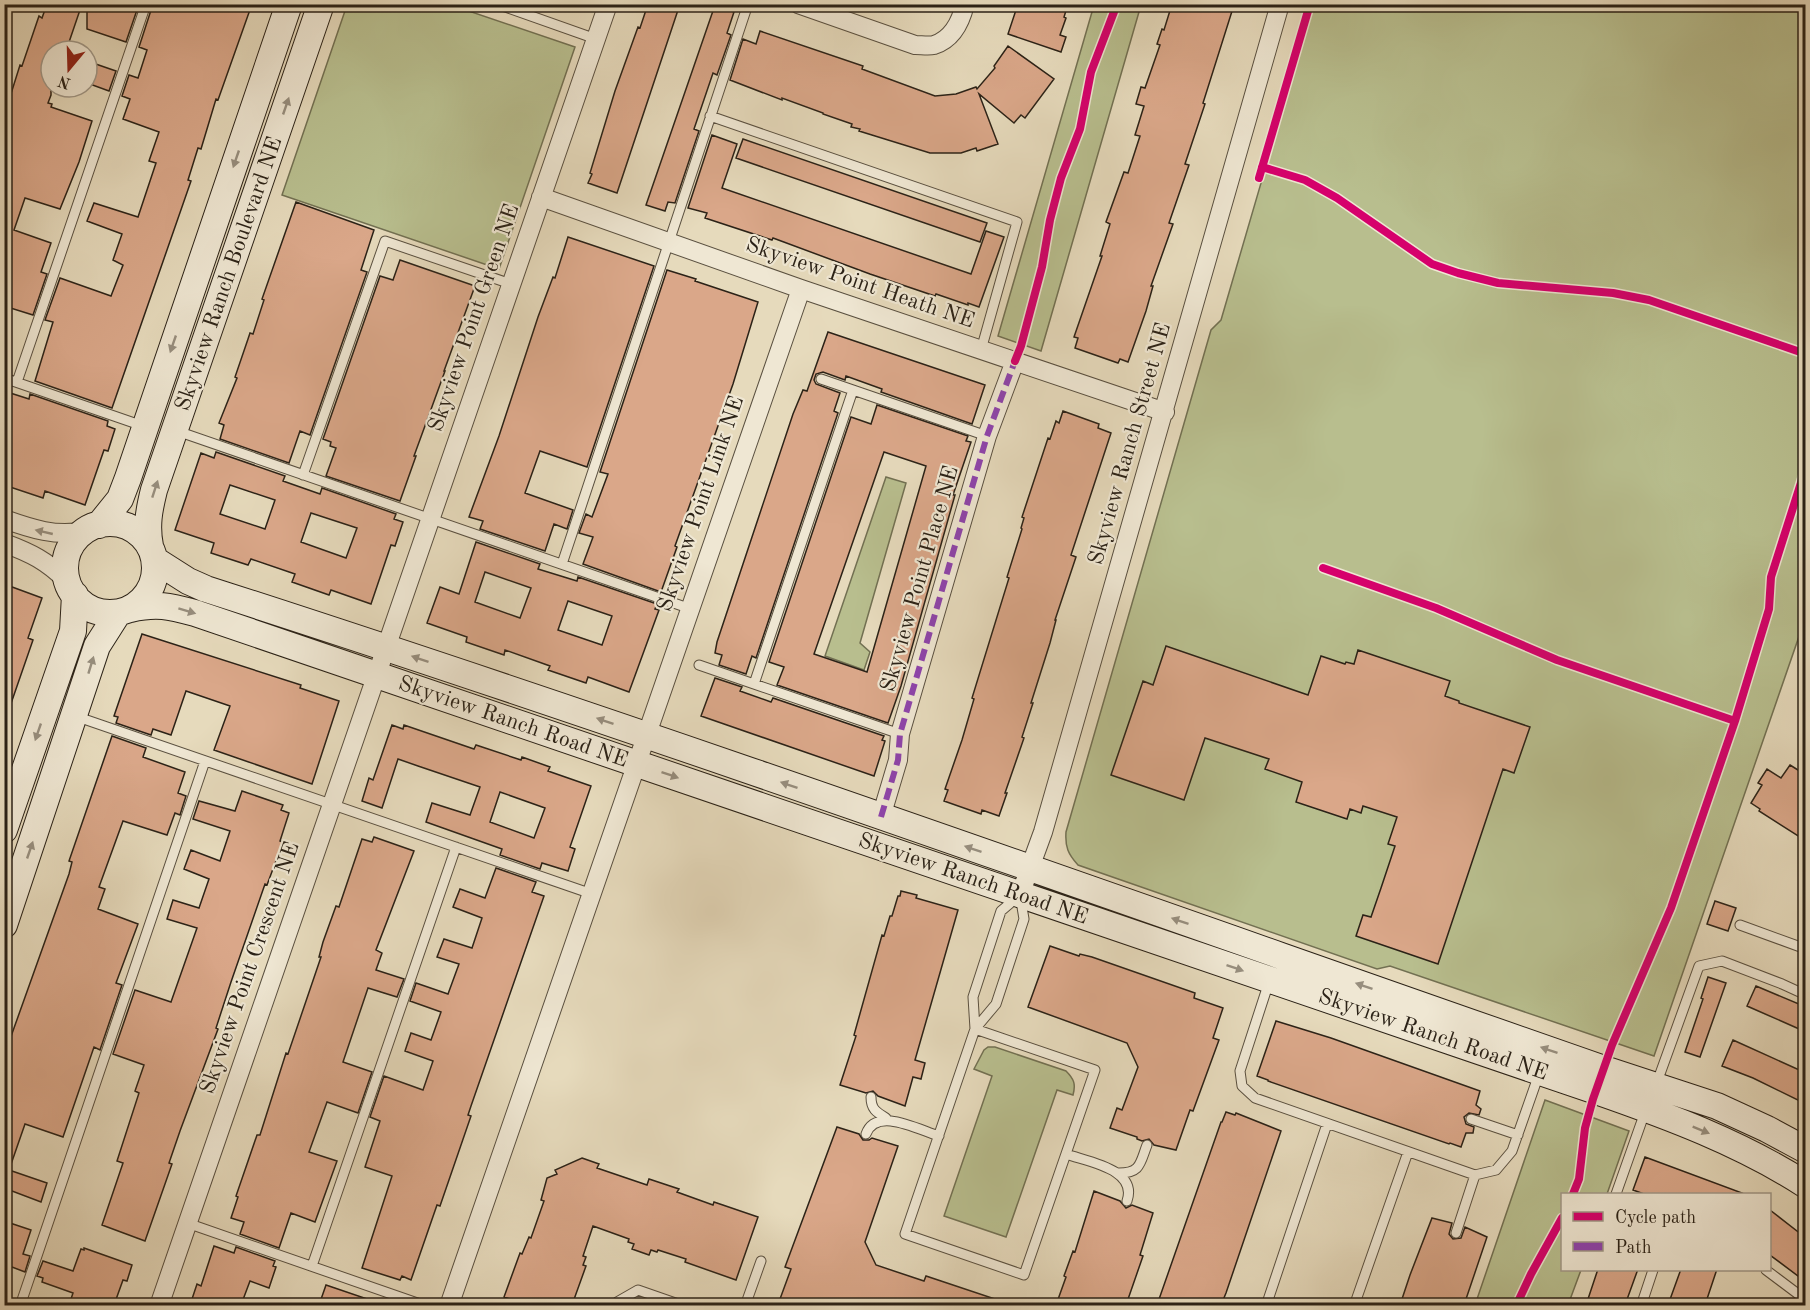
<svg xmlns="http://www.w3.org/2000/svg" width="1810" height="1310" viewBox="0 0 1810 1310" font-family="'Old Standard TT',serif">
  <rect width="100%" height="100%" fill="#e6dabc"/>
  <filter id="stains"><feTurbulence type="fractalNoise" baseFrequency=".00333" numOctaves="4"/><feColorMatrix values="0 0 0 0 .2 0 0 0 0 .09 0 0 0 0 .02 0 0 0 .5 -.17"/></filter>
  <radialGradient id="worn" r=".72"><stop offset=".6" stop-color="#630" stop-opacity="0"/><stop offset="1" stop-color="#630" stop-opacity=".3"/></radialGradient>
  <!-- green -->
  <path fill="#b8be8e" stroke="#727052" stroke-width="1.5" d="M347,5h104l124,42 -76,222 -217,-74z
    M1094,5h47l-100,346 -43,-15z
    M1313,5h492v614l-151,437 -264,-90 -13,3 -299,-104c-10,-11 -13,-18 -12,-33l145,-502 10,-10z
    M886,477l20,6 -46,160 10,9 -6,18 -39,-14z
    M988,1047h7l71,24c8,8 10,13 7,24l-16,-5 -51,147 -62,-21 48,-140 -18,-7 10,-19z
    M1545,1100l84,31 -22,63h-45v76h19l-13,35h-93z"/>
  <!-- building -->
  <path fill="#daa789" stroke="#2b2217" stroke-width="1.5" fill-rule="evenodd" d="M47,4h35l-16,47h-15v44l-3,8 4,1 -1,3 41,14 -13,41 -19,47 -35,-11 -11,32 37,13 -10,29 6,2 -14,41 -29,-9v-190l16,-51 2,1 17,-50 3,2z
    M109,4h30l-13,38 -39,-13v-24l20,6z
    M153,4h99l-34,96 -2,-1 -15,50 -3,-1 -10,32 3,1 -79,227 -77,-27 18,-59 -8,-2 15,-42 51,18 12,-31 -10,-5 9,-26 -35,-13 7,-18 44,14 18,-54 -7,-2 10,-29 -36,-13 7,-20 -8,-3 7,-21 9,3 9,-28 -8,-3z
    M648,4h32l-63,189 -29,-10 4,-9 -2,-1 25,-82 23,-64 2,1z
    M1018,4h50l-4,13 2,1 -6,17 6,2 -5,15 -53,-18z
    M1172,4h50l11,4 -30,95 2,1 -20,60 4,1 -20,58 4,1 -22,62h2l-7,25 -18,51 -8,-3 -2,4 -43,-15 3,-10 -4,-1 28,-81h-2l10,-32 -4,-2 18,-50 4,1 12,-37 -5,-1 9,-29 -8,-2 5,-17 4,1 15,-43 -3,-1 5,-15 2,1z
    M715,5l19,7 -7,21 4,2 -14,40 -4,-2 -19,56 5,2 -24,72 -7,-1 -3,9 -19,-6z
    M760,31l103,35 -1,3 73,27 21,-2 20,-7 1,2 18,-21 -1,-2 14,-20 46,33 -29,39 -4,-3 -7,8 -35,-29 19,50 -21,7 -1,-3 -15,5h-31l-71,-22 1,-2 -9,-2 1,-3 -29,-10v-1l-41,-15v2l-52,-20 13,-41 13,5z
    M87,61l29,10 -7,20 -22,-8z
    M712,135l25,9 -15,44 249,86 15,-43 18,6 -25,70 -11,-4v2l-32,-11 -1,2 -65,-22 -97,-36 -1,2 -67,-22 2,-5 -19,-5z
    M743,139l244,84 -7,19 -244,-84z
    M296,202l78,28 -13,40 6,2 -57,163 -10,-4 -11,32 -69,-24 4,-14 -5,-2 18,-45 -2,-1 13,-38 2,-6 3,1 11,-34 -2,-1z
    M568,237l86,29 -67,201 -47,-16 -15,42 48,17 -6,19 -13,-5 -9,27 -65,-22 3,-8 -14,-4 30,-81 39,-119 15,-40 2,1z
    M400,260l75,26 -31,85h1l-31,85h2l-16,45 -74,-25 10,-28 -6,-2 1,-4 -8,-3 57,-163 13,4z
    M667,270l29,9 -1,2 63,21 -25,82 -58,162 2,1 -16,45 -78,-28 10,-27 -14,-4 7,-19 6,3 16,-43 -8,-2z
    M828,332l157,53 -13,39 -91,-32 1,-3 -36,-13 -1,4 -22,-8 -7,2 -2,6 2,4 24,9 -6,18 4,2 -82,245 -4,-2 -6,18 -27,-9 3,-10 -7,-2 2,-11 76,-228 10,-24 4,1z
    M4,391l25,8 1,-5 78,27 -1,5 8,3 -7,22 -4,-1 -19,55 -40,-14 -2,7 -39,-13z
    M877,405l91,31 -2,5 5,1 -18,53h2l-54,191 -13,37 -111,-38 7,-18 -15,-5 82,-245 20,7zM884,452l42,14 -59,206 -53,-18z
    M1063,411l36,13 -1,4 13,5 -40,122 5,2 -21,63h1l-6,23 -19,60h2l-11,34 2,1 -19,55h2l-8,23 -17,-6 -1,4 -37,-13 4,-11 -3,-1 17,-49 12,-41 -2,-1 37,-120 -2,-1 15,-48 -1,-1 3,-10 -2,-1 26,-79 2,1 6,-18 3,2z
    M216,452l69,24 -2,5 37,13 2,-6 74,26 -2,5 9,3 -8,24 -4,-1 -20,59 -40,-14 -2,5 -37,-13 3,-8 -44,-15 -3,6 -37,-12 3,-10 -39,-13 26,-77 13,5zM230,485l45,15 -10,29 -45,-15zM311,513l46,15 -11,30 -45,-16z
    M476,542l64,22 -2,5 39,12 1,-4 79,27 -2,5 4,1 -30,82 -41,-15 -2,6 -38,-13 2,-4 -45,-16 -1,5 -38,-13 1,-5 -40,-14 13,-36 19,7zM485,572l46,16 -11,30 -45,-16zM568,601l44,15 -10,29 -44,-15z
    M4,584l38,14 -14,40 5,2 -26,75 -3,-1z
    M142,634l159,51 -1,3 39,13 -27,83 -98,-34 16,-44 -44,-15 -15,44 -18,-6 -2,6 -35,-12 2,-6 -4,-1z
    M1166,646l142,49 13,-39 24,8 1,-2 8,2 4,-14 92,31 -5,15 14,5v2l71,24 -16,46 -11,-4 -65,195 -82,-28 7,-21 8,2 10,-29 14,-42 -7,-2 9,-27 -34,-11 -2,7 -11,-4 -3,10 -51,-17 6,-20 -37,-13 4,-10 -64,-21 -21,62 -73,-25 32,-94 10,4z
    M715,678l27,9 -2,4 31,11 2,-4 111,38 -2,4 3,1 -11,35 -173,-60z
    M392,725l11,4 1,-4 70,24 2,-4 45,15 1,-3 28,10 -2,4 43,15 -21,61 5,2 -7,22 -26,-8 -2,6 -40,-14 2,-6 -76,-27 6,-19 38,12 10,-28 -62,-21 -20,-7 -16,49 -20,-7 7,-23 4,2zM500,792l45,16 -11,30 -44,-16z
    M112,736l34,12 -3,9 42,15 -7,21 8,3 -6,19 -5,-2 -8,22 -44,-14 -24,66 6,2 -7,20 40,15 -22,59 6,2 -22,65 -6,-3 -31,90 -38,-13 -16,46 38,13 -6,19 -37,-14v-119l4,-10 -4,-3 65,-182 3,-12 -3,-1z
    M1790,765l16,10v66l-47,-30 1,-2 -9,-6 11,-18 -4,-2 9,-14 14,9z
    M242,791l41,14 -2,5 8,3 -9,28 3,1 -16,43 -2,-1 -34,98 -15,46 2,1 -38,102 -11,32 3,1 -27,77 -43,-16 21,-62 -6,-2 22,-68 -4,-2 9,-26 -31,-11 22,-64 36,12 26,-74 -30,-9 6,-19 26,8 10,-29 -25,-10 7,-19 29,11 10,-30 -37,-12 6,-18 36,10z
    M374,837l40,14 -38,99 6,3 -6,17 28,9 -7,18 -29,-9 -25,74 29,10 -14,41 -31,-11 -18,50 28,9 -22,61 -24,-9 -12,35 -39,-14 4,-12 -13,-4 7,-21 -2,-1 21,-61h3l26,-82 2,1 33,-97h-2l4,-15 13,-36 3,1 23,-68 10,3z
    M496,868l40,14 -4,10 12,4 -73,210 -3,9 3,1 -31,90 -3,-1 -26,75 -9,-4 -2,4 -38,-12 30,-92 -27,-9 15,-46 -10,-4 14,-41 39,14 10,-29 -28,-10 6,-18 20,7 10,-28 -31,-11 6,-18 32,11 11,-30 -22,-7 7,-18 28,9 10,-30 -29,-11 7,-18 25,9z
    M901,891l16,4 -1,3 42,12 -43,150 10,3 -4,16 -8,-2 -8,29 -27,-10 -5,-5 -7,2 -26,-8 16,-49 -2,-1 28,-100 2,1 6,-20h2l6,-20h2z
    M1715,901l21,7 -8,23 -21,-7z
    M1050,946l29,10 1,-2 12,3 103,36 -1,5 29,10 -10,30 6,2 -26,71 -3,-1 -14,40 -22,-5 -5,-6 -7,2 -5,-2v-2l-27,-9 7,-20 5,2 16,-43 -11,-24 -99,-36z
    M1708,977l18,6 -26,74 -15,-5 18,-53 -2,-1z
    M1756,986l50,21v25l-59,-26z
    M1276,1021l55,17 149,53 -4,14 5,4 -2,6 -10,-2 -5,4 2,7 8,3 -1,6h-7l-5,14 -11,-4 -1,1 -181,-63v-1l-11,-4z
    M1733,1040l73,33v31l-53,-26 -31,-12z
    M1226,1112l9,3 1,-2 45,18 -55,162 -5,12h-64l64,-183h1z
    M837,1127l22,7 4,6h6l3,-2 26,8 -33,96 11,23 48,16 2,-5 78,26v3h-205l-19,-6 11,-30 -6,-2z
    M1645,1157l97,36 -1,1h-97l-11,-4z
    M582,1158l17,6 -2,4 50,17 2,-6 30,10 -2,3 36,13 1,-3 44,15 -22,63 -51,-18 1,-3 -28,-9 -1,2 -6,-2 -2,5 -17,-6 2,-5 -6,-2 1,-3 -36,-13 -10,30 3,1 -3,8 3,1 -14,39h-44l-24,-8 16,-44 2,1 7,-17 2,1 13,-37 -3,-1 6,-22 10,-4 -2,-4z
    M1094,1191l26,10 6,7 6,-3 21,8 -13,42 3,1 -17,49h-70l10,-28 -2,-1 9,-25 2,1z
    M1770,1210l36,28v44l-36,-27z
    M1432,1218l20,5 -3,11 4,5 8,-1 4,-11 22,10 -23,68h-62l1,-3h-2l9,-27z
    M10,1223l21,7 -8,24 7,2 -5,16 -21,-8v-25z
    M214,1246l20,7 2,-6 39,14 -2,5 3,1 -7,21 -19,-7 -9,24h-51l7,-21 4,2z
    M84,1248l48,17 -5,16 -4,-1 -9,25h-45l4,-12 -31,-11 1,-4 -6,-2 6,-15 30,10 8,-22 3,1z
    M1598,1269h40l-13,36h-39z
    M1681,1269h36l-12,36h-37z
    M326,1285l53,18v2h-60z"/>
  <g fill="none" stroke-linecap="round" stroke-linejoin="round">
    <!-- lane casing -->
    <g stroke="#5a5040" stroke-width="11">
      <path id="lane" d="M497,4l99,35
        M710,116l307,106 -36,128
        M4,378l139,48
        M821,379l32,11
        M17,382l129,-378
        M177,431l514,178
        M303,475l82,-234 126,43
        M562,564l186,-560
        M699,665l55,19
        M75,716l517,178
        M900,734l-146,-50 99,-294 134,46
        M1020,895l4,24 -28,85 -21,25 -2,-32 28,-86z
        M1740,925l66,24
        M1269,982l-29,89 2,15 13,12 220,77 21,-5 16,-19 27,-77
        M975,1029l120,41 -71,205 -119,-41z
        M1656,1085l43,-119 23,-5 60,23 24,11
        M871,1097c0,12 5,15 15,21
        M1471,1119l47,16
        M866,1134c10,-28 53,-4 73,2
        M1066,1154c22,8 72,15 61,47
        M1119,1173c22,0 21,-10 28,-28
        M1616,1194l29,-82
        M187,1223l239,83
        M1456,1233l19,-58
        M312,1266l144,-419
        M1766,1270l40,30
        M20,1306l185,-545
        M616,1306l1,-4 21,-12 46,16
        M745,1306l16,-45
        M1266,1306l61,-182
        M1354,1306l54,-154
        M1641,1306l12,-36"/>
    </g>
    <!-- street casing -->
    <g stroke="#5a5040" stroke-width="20">
      <path id="street" d="M798,4l117,41c6,0 14,1 19,0 19,-6 27,-24 31,-41
        M541,197l260,92 364,123
        M4,519c28,10 52,18 81,12
        M4,543c27,10 43,18 63,38
        M881,817l17,-57 2,-26 87,-298 28,-75
        M1020,895l23,-63 237,-828
        M159,1306l449,-1302
        M449,1306l352,-1017"/>
    </g>
    <!-- secondary casing -->
    <g stroke="#2b2217" stroke-width="28">
      <path id="secondary" d="M65 568a45 45 0 1 1 90 0a45 45 0 1 1-90 0Z
        M99,525l21,-26 8,-21 161,-474
        M150,546c-4,-20 -1,-36 4,-56l167,-486
        M155,560l33,21 18,8c469,151 933,318 1398,480l113,37 50,23 39,21
        M130,609c27,-6 39,-3 65,4l1401,478c72,25 145,52 210,94
        M4,830l69,-199 2,-36
        M4,925l93,-279 21,-33"/>
    </g>
    <!-- lane -->
    <use href="#lane" stroke="#efe7d3" stroke-width="9"/>
    <!-- street -->
    <use href="#street" stroke="#efe7d3" stroke-width="18"/>
    <!-- secondary -->
    <use href="#secondary" stroke="#efe7d3" stroke-width="26"/>
    <!-- quiet -->
    <path stroke="#8e44ad" stroke-width="6" stroke-dasharray="12 6" stroke-linecap="butt" d="M881,817l17,-57 2,-26 87,-298 28,-75"/>
    <!-- cycleway casing -->
    <g stroke="#efe7d3" stroke-width="11">
      <path id="cycleway" d="M1262,167l43,13 32,18 95,66 26,9 40,10 115,10 36,7 157,54
        M1259,178l51,-174
        M1015,361l6,-15 21,-79 8,-47 11,-42 19,-49 11,-57 26,-68
        M1323,568l113,40 121,52 178,61
        M1573,1194l6,-15 6,-51 8,-29 19,-54 59,-137 64,-187 34,-112 2,-32 35,-110
        M1516,1306l15,-32 31,-56"/>
    </g>
    <!-- cycleway -->
    <use href="#cycleway" stroke="#d6006c" stroke-width="8"/>
  </g>
  <!-- one-way arrows -->
  <defs><path id="oneway-solid" d="M-6-.8H1V-3.2L6.5 0L1 3.2V.8H-6Z" transform="scale(1.5)"/></defs>
  <g fill="#978e7e">
    <use href="#oneway-solid" transform="translate(286 106) rotate(-71)"/>
    <use href="#oneway-solid" transform="translate(236 159) rotate(109)"/>
    <use href="#oneway-solid" transform="translate(173 344) rotate(109)"/>
    <use href="#oneway-solid" transform="translate(155 489) rotate(-72)"/>
    <use href="#oneway-solid" transform="translate(44 532) rotate(-167)"/>
    <use href="#oneway-solid" transform="translate(187 611) rotate(17)"/>
    <use href="#oneway-solid" transform="translate(420 659) rotate(-161)"/>
    <use href="#oneway-solid" transform="translate(91 665) rotate(-73)"/>
    <use href="#oneway-solid" transform="translate(605 721) rotate(-161)"/>
    <use href="#oneway-solid" transform="translate(38 732) rotate(109)"/>
    <use href="#oneway-solid" transform="translate(670 775) rotate(19)"/>
    <use href="#oneway-solid" transform="translate(789 785) rotate(-161)"/>
    <use href="#oneway-solid" transform="translate(973 849) rotate(-161)"/>
    <use href="#oneway-solid" transform="translate(30 850) rotate(-71)"/>
    <use href="#oneway-solid" transform="translate(1180 921) rotate(-161)"/>
    <use href="#oneway-solid" transform="translate(1235 968) rotate(19)"/>
    <use href="#oneway-solid" transform="translate(1364 986) rotate(-161)"/>
    <use href="#oneway-solid" transform="translate(1549 1050) rotate(-161)"/>
    <use href="#oneway-solid" transform="translate(1701 1130) rotate(22)"/>
  </g>
  <g text-anchor="middle" dominant-baseline="central" stroke-width="4.5" stroke-linejoin="round" paint-order="stroke">
    <!-- street labels -->
    <g font-size="22" fill="#2b2217" stroke="#efe7d3">
      <text transform="translate(229 274) rotate(-71)">Skyview Ranch Boulevard NE</text>
      <text transform="translate(860 283) rotate(19)">Skyview Point Heath NE</text>
      <text transform="translate(474 318) rotate(-71)">Skyview Point Green NE</text>
      <text transform="translate(1130 444) rotate(-74)">Skyview Ranch Street NE</text>
      <text transform="translate(701 504) rotate(-71)">Skyview Point Link NE</text>
      <text transform="translate(920 579) rotate(-74)">Skyview Point Place NE</text>
      <text transform="translate(513 722) rotate(19)">Skyview Ranch Road NE</text>
      <text transform="translate(973 879) rotate(19)">Skyview Ranch Road NE</text>
      <text transform="translate(250 968) rotate(-71)">Skyview Point Crescent NE</text>
      <text transform="translate(1433 1035) rotate(19)">Skyview Ranch Road NE</text>
    </g>
  </g>
  <!-- margin -->
  <rect width="1810" height="1310" fill="none" stroke="#e6dabc" stroke-width="24"/>
  <rect x="6" y="6" width="1798" height="1298" fill="none" stroke="#2b2217" stroke-width="3"/>
  <rect x="12" y="12" width="1786" height="1286" fill="none" stroke="#2b2217" stroke-width="1.5"/>
  <!-- legend -->
  <rect x="1561" y="1193" width="210" height="78" fill="#efe7d3" stroke="#a19888" stroke-width="1.5"/>
  <rect x="1573" y="1212" width="30" height="9" fill="#d6006c" stroke="#a19888" stroke-width="1.5"/>
  <text x="1615" y="1223" font-size="18" fill="#2b2217">Cycle path</text>
  <rect x="1573" y="1242" width="30" height="9" fill="#8e44ad" stroke="#a19888" stroke-width="1.5"/>
  <text x="1615" y="1253" font-size="18" fill="#2b2217">Path</text>
  <!-- north arrow -->
  <g transform="translate(69 69) rotate(199)"><circle r="28" fill="#efe7d3" stroke="#a19888" stroke-width="1.5"/>
  <path d="M0-4.5L10 22L0 15L-10 22Z" fill="#8f2418"/>
  <text y="-9" font-size="16" font-weight="bold" text-anchor="middle" fill="#2b2217">N</text>
  </g>
  <rect width="100%" height="100%" filter="url(#stains)"/>
  <rect width="100%" height="100%" fill="url(#worn)"/>
</svg>
